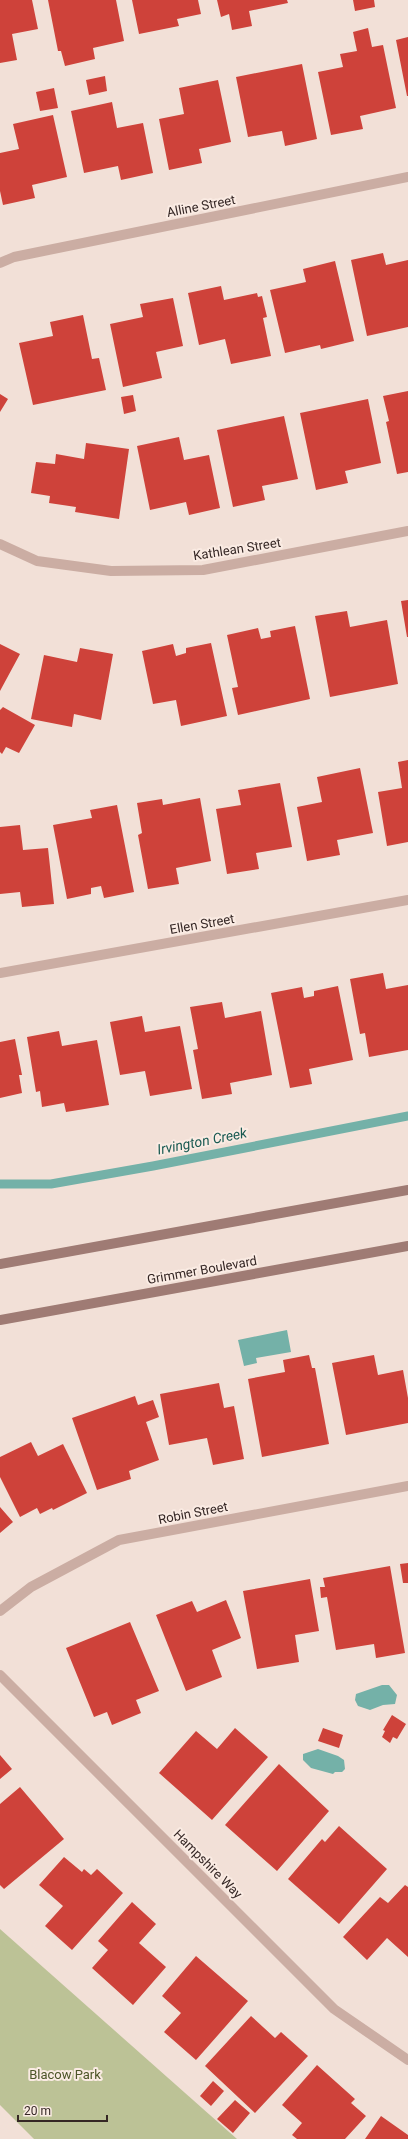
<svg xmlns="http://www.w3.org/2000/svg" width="408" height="2139" viewBox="0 0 408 2139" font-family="Roboto,sans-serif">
  <rect width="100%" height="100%" fill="#f2e0d7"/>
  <!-- green -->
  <path fill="#bcc296" d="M0,1929l237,210h-203l-34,-34z"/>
  <!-- water -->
  <path fill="#74b1a8" d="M287,1330l4,22 -35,6 1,5 -13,3 -6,-26z
    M382,1685h7l8,10 -2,9 -12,1 -13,5 -12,-4 -3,-6 1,-6z
    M318,1749l20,7 6,4 1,9 -3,3h-7l-2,2 -22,-6 -8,-8v-6z"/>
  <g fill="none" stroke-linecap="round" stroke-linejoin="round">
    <!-- stream -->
    <path stroke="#74b1a8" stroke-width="9" d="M0,1184h51l102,-18 255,-50"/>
  </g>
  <!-- building -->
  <path fill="#ce423a" d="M0,0h32l6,29 -26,5 5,26 -17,3z
    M48,0h68l8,41 -31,7 2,11 -30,7 -4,-15h-3z
    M132,0h66l3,14 -24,5 2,7 -40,8z
    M217,0h70l1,3 -39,8 3,15 -20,4 -3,-16 -8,3z
    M353,0h21l1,7 -20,4z
    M368,28l4,19 11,-2 13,63 -36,8 3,13 -32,6 -13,-63 25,-5 -3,-13 17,-3 -4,-19z
    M408,37v59h-1l-11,-56z
    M302,64l15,75 -32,7 -3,-15 -34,6 -12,-60z
    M105,76l2,15 -18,4 -3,-15z
    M218,80l13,62 -32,7 3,14 -33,7 -10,-51 25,-5 -5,-26z
    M54,88l4,20 -18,3 -4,-19z
    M112,102l5,26 26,-5 10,50 -32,7 -3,-14 -34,7 -13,-62z
    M53,115l14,62 -35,8 3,13 -32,7 -3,-14v-38l19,-4 -6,-25z
    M383,253l3,12 22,-5v67l-41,9 -16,-76z
    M335,261l19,80 -33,8 -1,-4 -35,8 -15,-63 36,-8 -3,-13z
    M221,286l3,14 33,-7 1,4 4,-1 5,21 -4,1 8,38 -40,8 -6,-25 -26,6 -11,-52z
    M173,298l10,48 -27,6 6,26 -39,9 -13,-63 33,-7 -3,-13z
    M83,315l9,44 7,-1 7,32 -73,15 -14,-62 34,-7 -3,-14z
    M408,391v81l-11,2 -11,-52 3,-1 -6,-25z
    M0,394l8,5 -8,13z
    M133,395l3,16 -12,3 -3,-17z
    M368,399l13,64 -36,8 3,12 -32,7 -16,-77z
    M284,416l14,63 -36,7 3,14 -32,7 -16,-77z
    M179,437l5,23 25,-5 11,53 -31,7 -3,-13 -36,8 -13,-64z
    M86,443l43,6 -10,70 -44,-7 1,-5 -27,-4 1,-7 -19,-3 5,-31 19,2 1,-10 28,5z
    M408,600v37h-1l-6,-36z
    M347,611l3,16 37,-7 11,64 -68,13 -15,-81z
    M295,626l15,73 -72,16 -6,-27 6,-1 -11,-52 31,-7 3,11 10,-2 -1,-6z
    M211,643l16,73 -46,10 -5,-26 -23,4 -11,-53 31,-7 3,12 10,-3v-5z
    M0,644l20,10 -20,37z
    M80,648l33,6 -12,66 -27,-6 -2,13 -41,-8 13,-64 33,7z
    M3,707l32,18 -16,28 -13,-6 -4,7 -2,-2v-42z
    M408,760v82l-21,4 -9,-54 24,-4 -4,-26z
    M360,768l13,65 -36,7 3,15 -33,6 -10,-54 25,-5 -5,-25z
    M280,783l12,64 -36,6 3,16 -32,5 -11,-65 25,-4 -3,-15z
    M200,798l11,63 -35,7 3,16 -31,5 -10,-54 4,-2 -5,-30 25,-4 1,6z
    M117,805l17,87 -30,6 -3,-12 -10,2v6l-24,5 -14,-74 39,-7 -2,-8z
    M20,825l3,25 25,-2 6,56 -32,3 -2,-15 -20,2v-67z
    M383,973l3,16 22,-4v65l-39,7 -4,-24 -5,1 -10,-55z
    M338,986l15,74 -44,9 3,15 -22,4 -19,-95 31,-6 2,11 10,-2v-5z
    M222,1002l3,16 36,-7 11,64 -42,8 2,11 -30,5 -9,-49 5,-1 -8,-42z
    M142,1016l3,16 35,-6 12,63 -42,7 -5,-25 -25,4 -10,-53z
    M59,1031l3,15 35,-6 12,65 -43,7 -2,-9 -22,4 -2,-16 -4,1 -9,-55z
    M15,1039l7,36h-3l3,18 -22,5v-56z
    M309,1355l3,13h3l14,76 -67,13 -14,-78 37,-7 -2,-12z
    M374,1355l4,20 25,-5 5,28v25l-62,12 -14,-72z
    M219,1383l5,25 10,-2 10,53 -31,6 -6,-27 -38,7 -9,-51z
    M135,1396l3,9 15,-5 6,17 -13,5 13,38 -30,11 2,8 -34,11 -25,-72z
    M31,1442l7,14 25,-12 24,49 -34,17 -1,-2 -12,6 -3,-6 -17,9 -20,-40v-20z
    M0,1507l13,15 -13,11z
    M408,1563v20h-5l-3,-19z
    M390,1566l15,87 -29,5 -2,-14 -38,6 -9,-53 -6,1 -1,-11h5l-2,-9z
    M310,1579l9,52 -24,4 4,27 -42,7 -14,-78z
    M226,1600l15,38 -29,12 10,27 -36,14 -30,-76 36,-14 5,11z
    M130,1622l29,69 -23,9 5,13 -29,12 -5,-13 -13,5 -28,-69z
    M392,1715l14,9 -9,15 -4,-2 -3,6 -8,-6 3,-6 -2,-1z
    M235,1728l33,29 -56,63 -53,-47 37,-42 21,18z
    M323,1728l20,7 -4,13 -21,-7z
    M0,1755l12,14 -12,10z
    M279,1764l50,47 -52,60 -52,-46z
    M20,1787l44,52 -60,50 -4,-4v-81z
    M339,1826l48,43 -48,55 -51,-45 34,-40 3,3z
    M64,1857l18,15 2,-3 7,6 6,-6 26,24 -51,57 -27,-24 18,-20 -24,-21z
    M405,1885l3,2v70l-21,-19 -20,22 -24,-23 37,-40 8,6z
    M132,1902l24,22 -17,19 27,24 -33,38 -41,-37 16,-18 -10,-9z
    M196,1956l52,45 -52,59 -32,-28 17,-19 -19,-17z
    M251,2016l24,22 6,-6 27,24 -53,57 -50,-47z
    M317,2065l38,34 -4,4 15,13 -21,23h-48l-5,-4 10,-12 -20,-18z
    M213,2081l11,10 -13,15 -11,-10z
    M235,2100l15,13 -17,20 -16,-14z
    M381,2116l27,19v4h-43z"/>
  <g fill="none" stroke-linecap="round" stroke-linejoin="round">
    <!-- minor -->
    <path stroke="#cbada3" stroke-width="10" d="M0,263l14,-6 394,-80
      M0,544l37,17 74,10 92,-1 205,-39
      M0,973l408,-73
      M0,1611l31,-24 88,-47 289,-54
      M0,1675l334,334 74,51"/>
    <!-- secondary -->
    <path stroke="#9f7b74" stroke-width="10" d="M0,1264l408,-74
      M0,1320l408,-74"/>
  </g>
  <g text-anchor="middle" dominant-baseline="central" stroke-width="4" stroke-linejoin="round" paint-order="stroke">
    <!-- street labels -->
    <g font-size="13" fill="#352725" stroke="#faebe3">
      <text transform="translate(201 206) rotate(-11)">Alline Street</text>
      <text transform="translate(237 549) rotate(-9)">Kathlean Street</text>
      <text transform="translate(202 924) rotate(-10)">Ellen Street</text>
      <text transform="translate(202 1270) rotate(-10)">Grimmer Boulevard</text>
      <text transform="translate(193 1513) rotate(-11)">Robin Street</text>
      <text transform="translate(208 1864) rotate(45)">Hampshire Way</text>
    </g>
    <!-- park labels -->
    <g font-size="13" fill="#4d5528" stroke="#faebe3">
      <text x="65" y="2074">Blacow Park</text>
    </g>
    <!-- water labels -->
    <g font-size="14" font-style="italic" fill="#185951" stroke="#faebe3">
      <text transform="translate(202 1141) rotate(-11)">Irvington Creek</text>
    </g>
  </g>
  <!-- scale -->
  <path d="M18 2115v6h89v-6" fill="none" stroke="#352725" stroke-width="2"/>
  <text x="24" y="2115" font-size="12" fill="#352725" stroke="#faebe3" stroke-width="3" paint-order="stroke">20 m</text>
</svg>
